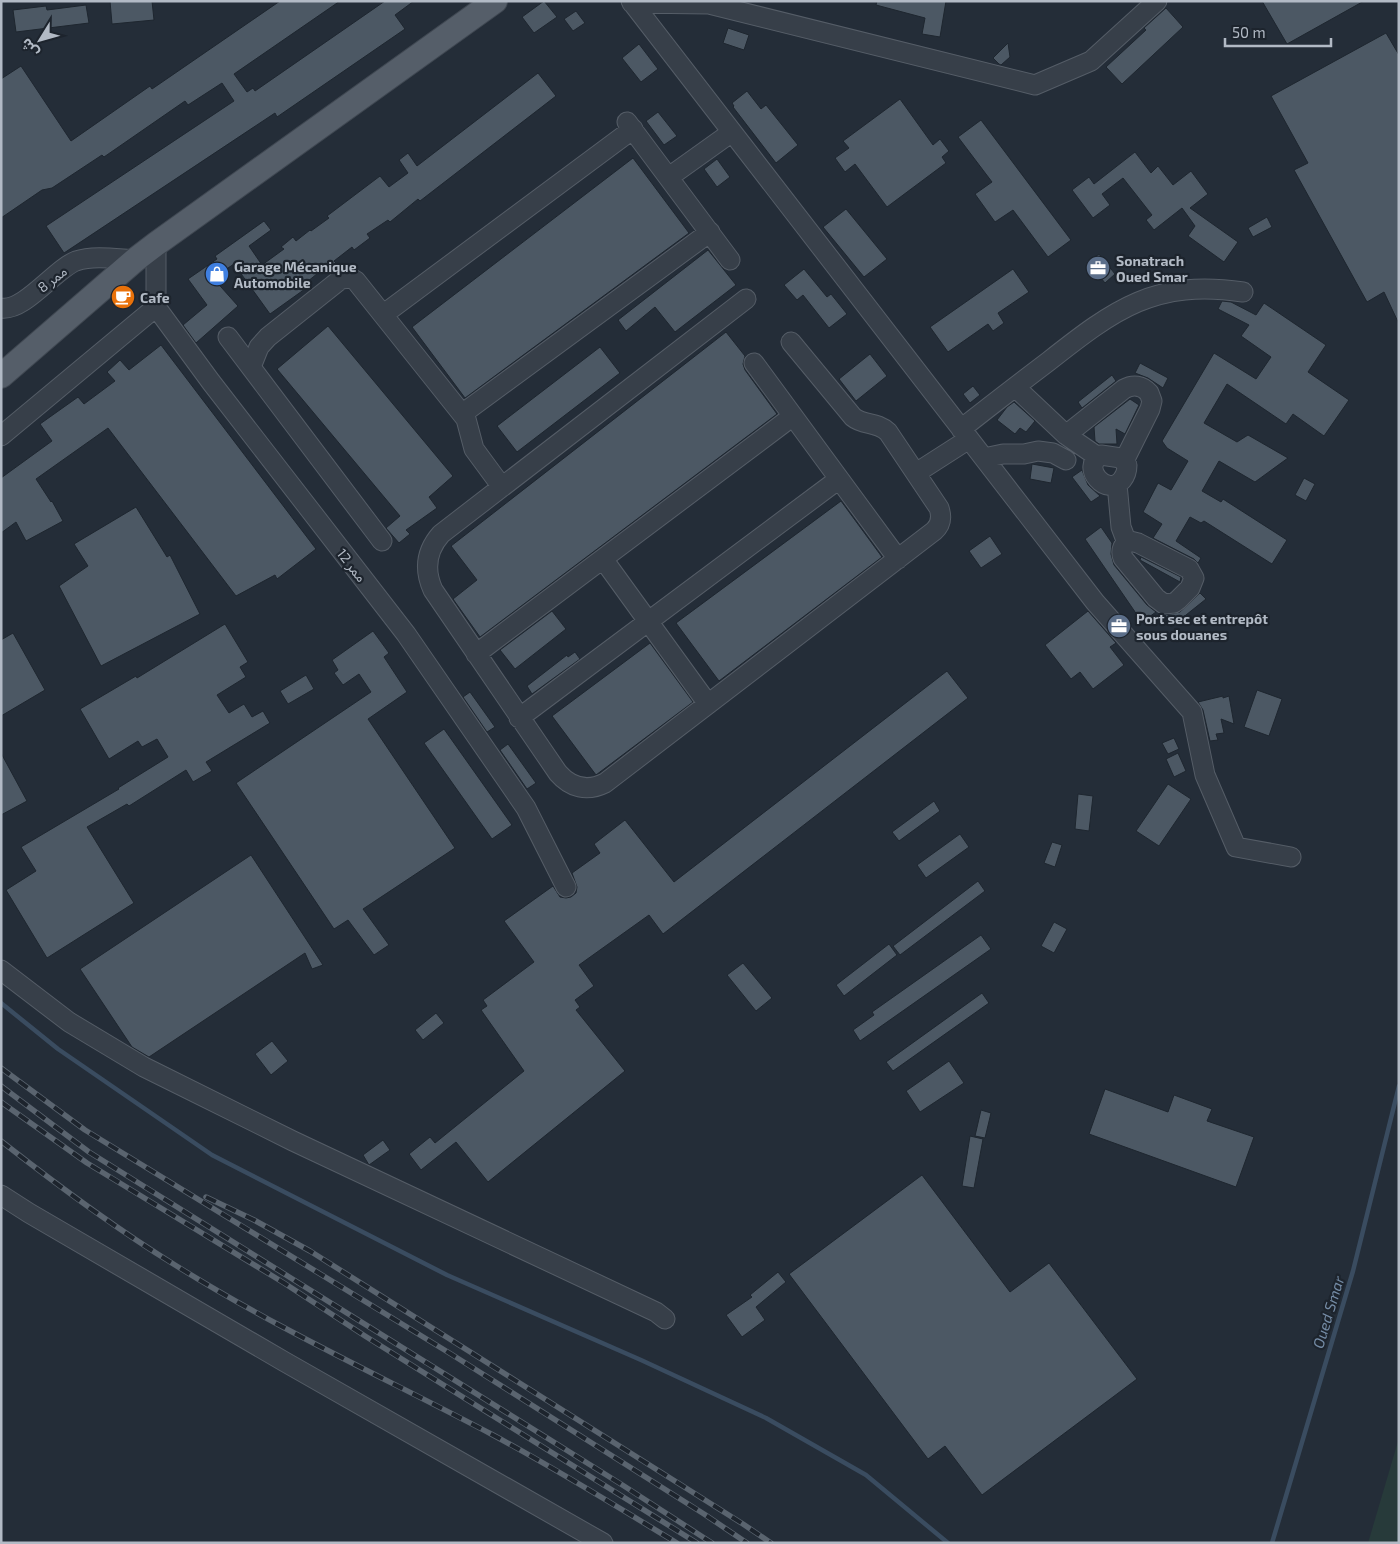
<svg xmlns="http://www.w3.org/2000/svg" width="1400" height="1544" viewBox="0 0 1400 1544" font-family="'Exo 2','Noto Sans Arabic',sans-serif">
  <rect width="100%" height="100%" fill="#242d38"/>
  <!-- green -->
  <path fill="#273a3a" d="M1399,1438v105h-31z"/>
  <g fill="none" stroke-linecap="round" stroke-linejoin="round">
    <!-- stream -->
    <path stroke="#3a4c60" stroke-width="4.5" d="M1,1003l57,46 154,106 235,120 194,85 125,58 100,57 82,68
      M1272,1543l81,-272 46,-185"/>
  </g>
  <!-- building -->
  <path fill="#4c5864" stroke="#1e262f" d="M110,1h42l2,19 -42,4z
    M280,1h60l-106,73 13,18 6,-4 2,3 130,-90h29l-19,14 10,14 -128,88 -2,-4 -211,140 -18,-27 188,-125 -12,-18 -34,22 -3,-4 -81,56 -2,-2 -50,33 -10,2 -41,28v-139l20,-13 50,75 79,-55 2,3z
    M544,1l13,16 -23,16 -12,-16z
    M877,1h69l-6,36 -18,-3 3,-16 -49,-13z
    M1262,1h102l-77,43z
    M86,5l3,18 -73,9 -3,-22 33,-4 1,4z
    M1166,8l17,19 -61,57 -16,-17 40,-37 -2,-2z
    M576,11l9,12 -12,8 -9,-12z
    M728,28l21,7 -5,15 -21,-7z
    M1386,33l13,22v269l-15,-32 -17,10 -73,-132 14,-7 -37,-67z
    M1008,43l2,14 -9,8 -2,-1 -6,-6z
    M639,44l19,25 -17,13 -19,-24z
    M538,73l18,23 -136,105 -2,-2 -28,23 -2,-2 -21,14 3,4 -16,12 -2,-3 -18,14 2,2 -11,9 -2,-3 -21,17 3,3 -35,25 -36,-50 -21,14 25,28 -42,37 -13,-18 24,-20 -19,-26 29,-20 -2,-3 49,-35 7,9 -22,16 13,19 22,-16 -3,-2 12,-10 3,4 14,-11 1,1 18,-13 -2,-2 53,-40 9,11 19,-14 -9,-13 9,-7 9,13z
    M747,91l14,18 5,-4 32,40 -22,18 -43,-56 1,-1 -2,-3z
    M900,99l33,46 7,-6 9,12 -7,6 4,6 -59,44 -32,-43 -10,8 -10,-14 14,-10 -6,-7z
    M658,112l19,24 -13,9 -18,-24z
    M981,120l90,120 -23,17 -35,-47 -18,12 -20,-28 17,-12 -34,-45z
    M1135,152l16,21 7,-7 15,19 18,-14 17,23 -18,14 48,34 -14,20 -36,-26 7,-10 -13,-18 -28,22 -8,-10 6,-5 -29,-37 -21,16 8,11 -17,13 -21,-28 17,-13 5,7z
    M633,158l56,75 -224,165 -53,-71z
    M717,159l13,18 -13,10 -13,-18z
    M846,209l41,50 -23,18 -41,-50z
    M1267,217l5,10 -19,10 -5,-9z
    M708,250l28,35 -61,47 -20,-25 -29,24 -8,-11z
    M1099,254l16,20 -10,9 -17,-21z
    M804,269l23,28 4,-3 16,20 -18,14 -26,-33 -6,5 -13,-15z
    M1013,269l16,23 -31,21 6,10 -11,8 -5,-7 -40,28 -18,-25z
    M1222,301l9,1 25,13 8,-12 62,42 -18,27 41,28 -25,36 -31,-22 -7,10 -59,-40 -23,39 33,19 11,-7 40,23 -33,24 -36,-21 -17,30 19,11 2,-3 64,41 -15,24 -68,-43 -3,2 -11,-6 -14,24 25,17 -3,5 -4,-4 -41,-21 9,-14 -19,-12 15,-29 13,7 17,-29 -21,-13 -5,-7 52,-88 42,26 15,-22 -30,-21 8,-11 -31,-16z
    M328,326l125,150 -24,21 8,11 -31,22 4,4 -11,9 -13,-15 14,-12 -123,-147z
    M726,332l19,24 -2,8 2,6 32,44 -297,223 -27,-38 24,-19 -26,-34z
    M161,345l155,204 -39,30 -2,-4 -39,21 -128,-168 -72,51 15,23 1,-1 11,20 -37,20 -10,-19 -15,11v-55l51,-37 -12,-17 38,-27 6,7 31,-23 -8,-9 13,-12 9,10z
    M600,347l20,26 -103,79 -20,-26z
    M870,354l17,22 -31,25 -17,-22z
    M1140,363l28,15 -5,10 -15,-10 -13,-5z
    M1112,375l4,6 -34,27 -4,-6z
    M973,386l7,9 -10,8 -7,-9z
    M1130,399l9,6 -14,29 -9,-5 1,15h-18l-4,-3 -1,-14z
    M1014,402l21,19 -9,11 -6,-4 -5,6 -18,-14 10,-13z
    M1032,464l22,4 -3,15 -21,-4z
    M1082,470l6,15 12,11 -9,6 -19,-25z
    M1304,478l11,6 -9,17 -11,-6z
    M841,501l41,56 -163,124 -43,-58z
    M136,507l31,50 3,-2 30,59 -99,52 -42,-80 29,-20 -14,-22z
    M1101,527l11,16 -1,11 3,11 33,40 9,7 -14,10 -57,-83z
    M990,536l12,18 -21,14 -12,-17z
    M1141,557l40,20 -1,5 -40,-22z
    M1200,593l6,6 -35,28 -10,-13 4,1 15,-3z
    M552,611l14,18 -51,40 -15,-19z
    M1088,611l28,32 -6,4 14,18 -31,24 -13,-17 -9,7 -26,-34z
    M225,624l23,38 -8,5 6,10 -29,18 12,18 15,-9 8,13 11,-6 7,12 -64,39 6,9 -19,11 -7,-12 -57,36 -2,-2 -40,23 47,76 -87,55 -41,-68 30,-19 -15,-24 98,-58 -1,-1 50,-31 -11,-18 -15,8 -4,-6 -29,18 -29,-50 56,-33 1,2z
    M373,631l16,22 -5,4 23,35 -39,27 87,129 -92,61 26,36 -15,10 -26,-35 -14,9 -98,-146 135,-91 -12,-18 -16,11 -9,-12 4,-3 -6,-10z
    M13,633l32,57 -44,26v-76z
    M650,643l43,59 -97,73 -44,-59z
    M575,652l5,7 -48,35 -5,-8 40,-31 1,2z
    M947,671l21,27 -305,236 -14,-19 -70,50 15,21 -19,14 5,7 -4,3 49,61 -137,111 -32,-40 -35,28 -12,-16 21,-17 5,6 89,-72 -43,-61 6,-4 -4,-6 51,-38 -30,-41 49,-35 7,11 6,1 5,-1 5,-4 1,-6 -5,-14 28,-20 -6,-9 31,-24 49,62z
    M306,675l8,14 -26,15 -8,-13z
    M1257,690l25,9 -13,37 -25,-9z
    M470,692l25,35 -8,5 -24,-35z
    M1223,696v2l6,-2 5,28 -13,-5 3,14 -8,1 2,6 -8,1 -7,-31 -5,-8z
    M444,729l68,96 -20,14 -68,-96z
    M1174,738l5,11 -11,5 -6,-11z
    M508,744l28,39 -9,6 -27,-39z
    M1,753l26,48 -26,14z
    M1178,753l8,18 -12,6 -8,-18z
    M1168,784l23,15 -32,47 -23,-15z
    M1078,794l15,2 -4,35 -14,-2z
    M934,801l6,10 -41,30 -7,-9z
    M960,834l9,13 -43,31 -9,-13z
    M1052,842l10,3 -7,22 -11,-4z
    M251,855l72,110 -11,4 -7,-16 -156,104 -17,-10 -52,-78z
    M978,881l7,10 -85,64 -7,-9z
    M1054,922l13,7 -13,24 -13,-7z
    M981,935l10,14 -131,92 -7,-11 21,-15 -2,-3z
    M889,944l8,11 -53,41 -8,-11z
    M743,963l29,35 -16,13 -29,-36z
    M982,993l7,10 -96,68 -7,-9z
    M436,1013l8,10 -21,17 -8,-10z
    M272,1041l16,20 -17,14 -16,-21z
    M949,1061l15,22 -44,29 -14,-21z
    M1105,1089l63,23 6,-17 38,14 -5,12 47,16 -18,50 -147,-53z
    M981,1110l10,3 -6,25 -10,-2z
    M970,1136l13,3 -9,49 -12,-2z
    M383,1140l7,10 -21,15 -6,-10z
    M922,1175l88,117 39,-29 88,116 -155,116 -37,-49 -17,13 -139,-185z
    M778,1272l8,10 -30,25 9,13 -23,17 -16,-22 26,-18 -2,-2z"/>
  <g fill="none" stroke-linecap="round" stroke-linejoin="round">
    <!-- minor casing -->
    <g stroke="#555d67" stroke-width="21">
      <path id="minor" d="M631,1l464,601 97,110 13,63 31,72 55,10
        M632,3l77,1 326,81 56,-24 66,-60
        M627,122l103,138
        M669,177l63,-45
        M156,244v63l55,75 195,252 120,174 40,79
        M746,299l-305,235c-15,17 -17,36 -8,56l125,183c13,15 29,19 47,10l329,-252c7,-6 8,-14 5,-23l-51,-76c-12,-11 -24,-6 -35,-15l-62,-75
        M1,308c23,4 54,-39 75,-47 18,-6 41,-2 59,-1
        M384,314l249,-185
        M228,337l154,204
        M754,363l144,196
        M251,367l8,-20 9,-10 73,-58 10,-1 5,3 110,138 8,30 28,38
        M1015,387l51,48 32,22
        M462,414l248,-182
        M961,429c29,-23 59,-46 88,-68 66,-52 106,-82 194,-69
        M1066,435l58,-46c9,-5 18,-4 25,4l3,8 -2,8 -26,52
        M1,436l155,-129
        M1101,455l20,3 6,7c0,6 -1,10 -5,15 -15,18 -43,-13 -21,-25z
        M984,458l19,-4h21l14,-3 15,2 13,7
        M916,473l53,-34
        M1117,484l4,43 6,16
        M1130,541l8,2 51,26 5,9 -4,10 -12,12 -4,3 -10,1 -8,-6 -33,-40c-3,-8 0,-14 7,-17z
        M603,559l105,145
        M476,654l317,-238
        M519,718l320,-239
        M1,970l68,52 75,45 149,74 363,171 9,7
        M1,1195l28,18 256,149 318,181"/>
    </g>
    <!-- major casing -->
    <g stroke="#404852" stroke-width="26">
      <path id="major" d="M1,376l134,-116 21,-16 339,-243"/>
    </g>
    <!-- minor -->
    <use href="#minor" stroke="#373f49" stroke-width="19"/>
    <!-- major -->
    <use href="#major" stroke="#555e69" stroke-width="24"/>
    <!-- rail casing -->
    <g stroke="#5a646f" stroke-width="5.5">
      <path id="rail" d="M1,1068l84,62 366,224 253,160 43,29
        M1,1086l88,66 535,334 88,57
        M1,1102l86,61 197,120 81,53 332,207
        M1,1141c56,44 114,87 174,124 102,64 212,114 318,170 63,34 123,71 184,108
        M206,1197l48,23 56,31 433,273 28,19"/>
    </g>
    <!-- rail -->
    <use href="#rail" stroke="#1d242d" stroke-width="4" stroke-dasharray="11" stroke-linecap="butt"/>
  </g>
  <!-- icons -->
  <defs>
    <g id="office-disc" transform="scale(1.25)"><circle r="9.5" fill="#5c6f8a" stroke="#1d242d"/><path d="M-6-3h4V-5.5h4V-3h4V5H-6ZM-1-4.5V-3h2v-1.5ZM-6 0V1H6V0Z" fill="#fff"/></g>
    <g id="shop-disc" transform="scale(1.25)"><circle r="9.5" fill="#3f7fe0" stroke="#1d242d"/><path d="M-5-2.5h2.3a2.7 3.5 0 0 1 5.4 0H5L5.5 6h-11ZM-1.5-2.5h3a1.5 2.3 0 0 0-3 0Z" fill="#fff"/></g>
    <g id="cafe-disc" transform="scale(1.25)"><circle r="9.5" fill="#e8710a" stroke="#1d242d"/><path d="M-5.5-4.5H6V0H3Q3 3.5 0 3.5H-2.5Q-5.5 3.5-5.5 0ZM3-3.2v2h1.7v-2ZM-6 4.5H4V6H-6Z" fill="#fff"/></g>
  </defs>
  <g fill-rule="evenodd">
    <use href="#office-disc" x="1098" y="268"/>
    <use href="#shop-disc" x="217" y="274"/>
    <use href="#cafe-disc" x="123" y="297"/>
    <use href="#office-disc" x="1119" y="626"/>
  </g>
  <g text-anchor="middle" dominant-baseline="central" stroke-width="4.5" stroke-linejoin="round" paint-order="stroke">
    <!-- poi labels -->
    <g font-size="14" font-weight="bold" fill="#b2bac5" stroke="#1d242d" text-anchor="start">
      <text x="1116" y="260">Sonatrach<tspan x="1116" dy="16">Oued Smar</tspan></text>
      <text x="234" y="266">Garage Mécanique<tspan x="234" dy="16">Automobile</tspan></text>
      <text x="140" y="297">Cafe</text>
      <text x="1136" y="618">Port sec et entrepôt<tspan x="1136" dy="16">sous douanes</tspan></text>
    </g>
    <!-- street labels -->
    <g font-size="14" fill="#b2bac5" stroke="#1d242d">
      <text transform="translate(52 279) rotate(-38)">ممر 8</text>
      <text transform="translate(352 565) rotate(52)">ممر 12</text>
    </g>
    <!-- water labels -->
    <g font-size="15" font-style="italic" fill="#758ca6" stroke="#1d242d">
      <text transform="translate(1328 1312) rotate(-73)">Oued Smar</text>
    </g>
  </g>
  <!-- border -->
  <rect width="1400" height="1544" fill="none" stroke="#b2bac5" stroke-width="5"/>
  <!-- north arrow -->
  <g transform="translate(40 40) rotate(233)" stroke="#1d242d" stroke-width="4" paint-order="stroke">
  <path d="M0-4L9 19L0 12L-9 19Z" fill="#b2bac5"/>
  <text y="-8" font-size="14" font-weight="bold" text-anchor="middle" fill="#b2bac5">ش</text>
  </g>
  <!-- scale -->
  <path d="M1225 38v8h106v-8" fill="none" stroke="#b2bac5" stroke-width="2.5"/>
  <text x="1232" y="38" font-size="15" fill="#b2bac5" stroke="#1d242d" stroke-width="4" paint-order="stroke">50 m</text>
</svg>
